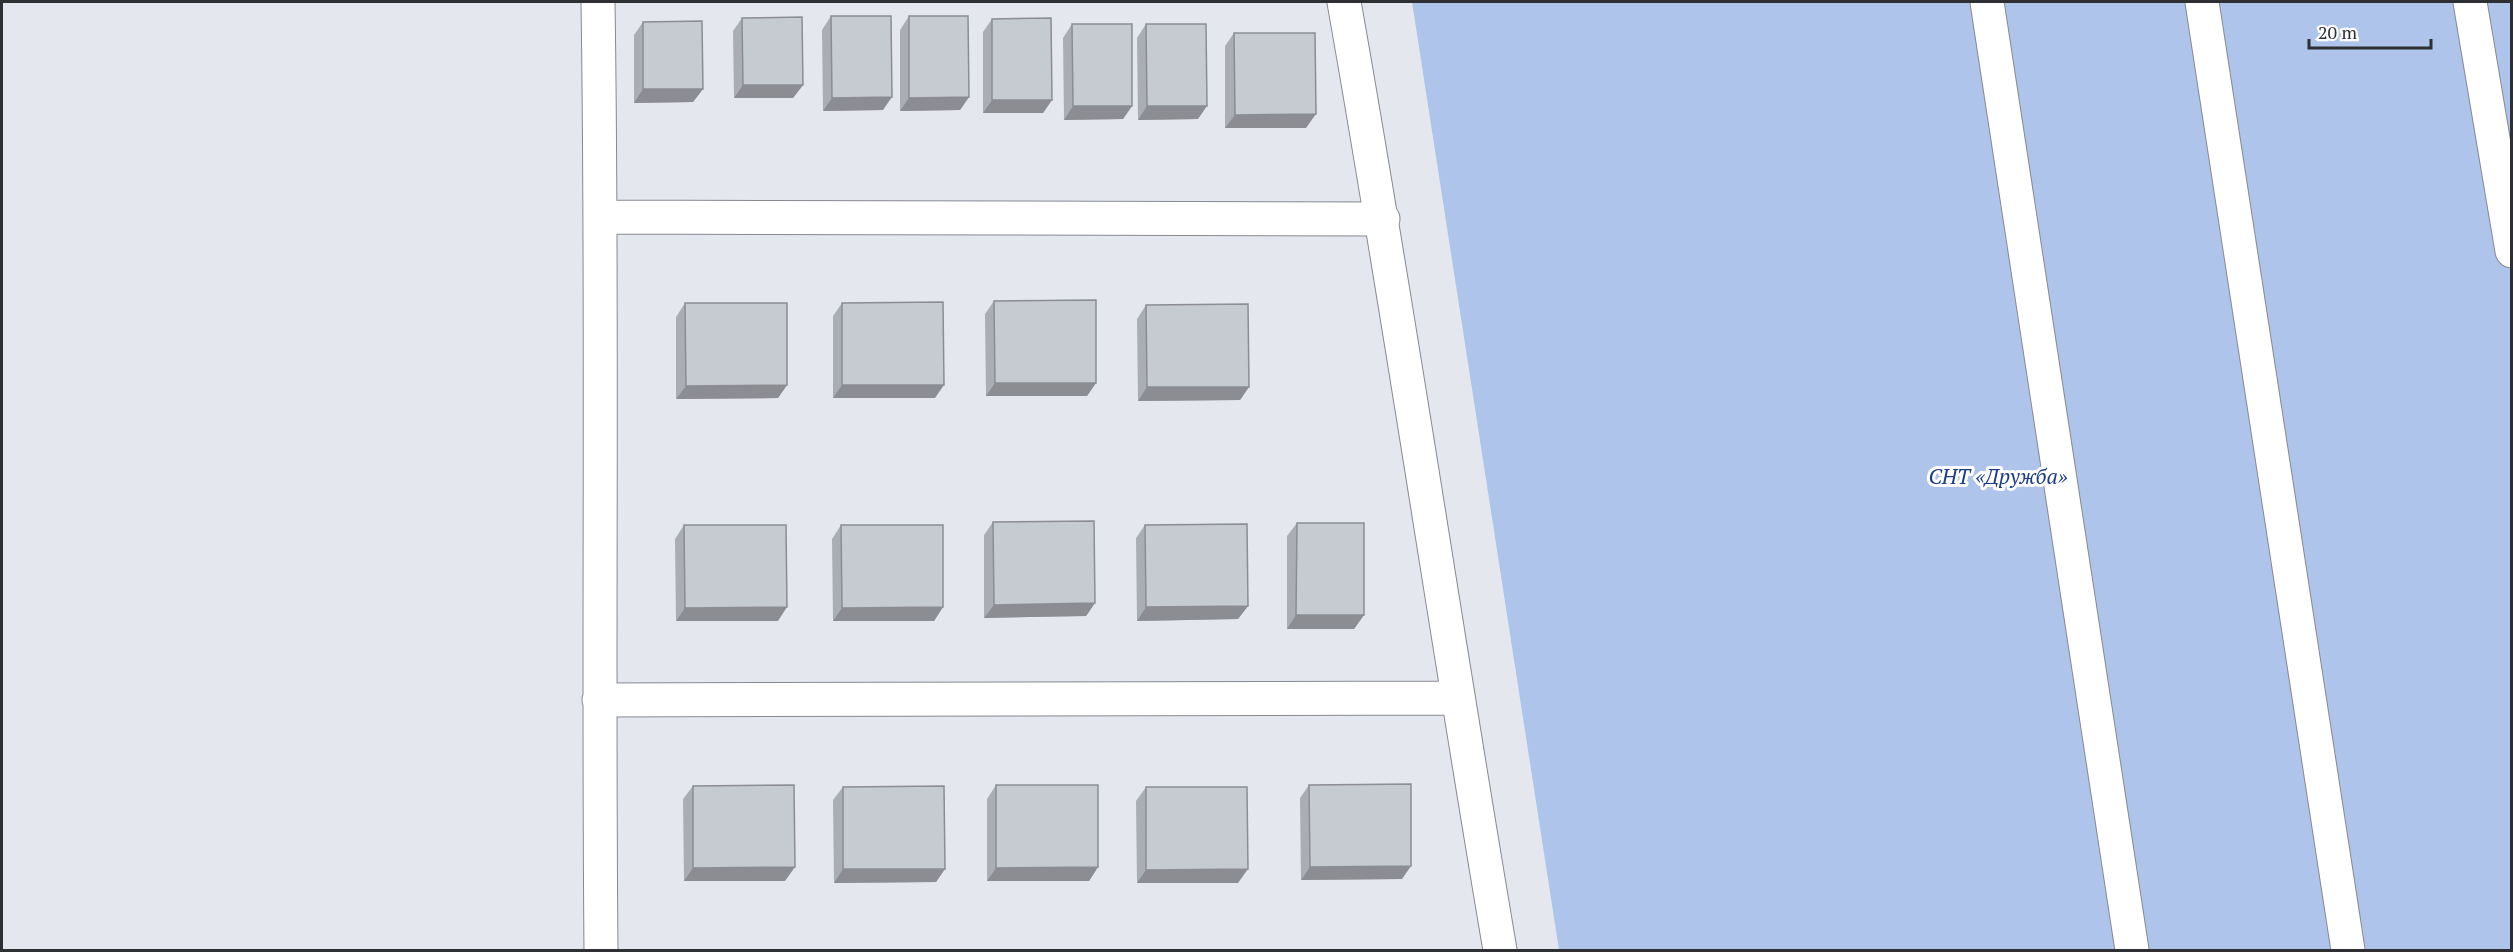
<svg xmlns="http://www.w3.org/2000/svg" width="2513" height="952" viewBox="0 0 2513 952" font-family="'PT Serif',serif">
  <rect width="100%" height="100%" fill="#e4e8ee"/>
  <!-- green -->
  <path fill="#afc4ea" d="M1412,2h1099v948h-952z"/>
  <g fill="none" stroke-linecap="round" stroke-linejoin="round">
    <!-- minor casing -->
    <g stroke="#86898f" stroke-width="35">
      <path id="minor" d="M598,2c5,316 0,632 3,948
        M1344,2c56,315 102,632 156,948
        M1987,2l145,948
        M2202,2l146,948
        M2470,2l42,249
        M602,217l781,2
        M599,700l858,-2"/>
    </g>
    <!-- minor -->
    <use href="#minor" stroke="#fff" stroke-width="33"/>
  </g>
  <!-- wall -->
  <path fill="#aaaeb4" d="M831,16l52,94 -60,1 -1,-81z
    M909,16l60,81 -9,13 -60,1v-81z
    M742,18l61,67 -10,13h-59l-1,-67z
    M992,19l60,81 -9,13h-60v-81z
    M643,22l60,67 -10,13 -59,1v-68z
    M1072,24l60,82 -9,13 -59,1 -1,-82z
    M1146,24l52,95 -60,1 -1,-82z
    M1234,33l72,95h-81v-82z
    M994,301l102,82 -9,13h-101l-1,-82z
    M685,303l102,82 -9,13 -102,1v-82z
    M842,303l93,95h-102v-82z
    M1146,305l103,82 -9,13 -102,1 -1,-82z
    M993,522l102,81 -9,13 -102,2v-83z
    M1297,523l67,92 -10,14h-67v-93z
    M684,525l94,96h-102l-1,-82z
    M841,525l102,82 -9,14h-101l-1,-82z
    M1145,525l103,81 -10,13 -101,2 -1,-83z
    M996,785l102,82 -9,14h-102v-82z
    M1309,785l93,94 -101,1 -1,-82z
    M693,786l92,95h-101l-1,-82z
    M843,787l102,82 -9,13 -102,1 -1,-83z
    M1146,787l92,96h-101l-1,-82z"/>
  <!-- shaded-wall -->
  <path fill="#8b8d92" d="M743,85h60l-10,13h-59z
    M643,89h60l-10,13 -59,1z
    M892,97l-9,13 -60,1 9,-13z
    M969,97l-9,13 -60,1 9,-13z
    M992,100h60l-9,13h-60z
    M1073,106h59l-9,13 -59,1z
    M1147,106h60l-9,13 -60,1z
    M1316,114l-10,14h-81l10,-13z
    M995,383h101l-9,13h-101z
    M787,385l-9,13 -102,1 10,-13z
    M842,385h102l-9,13h-102z
    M1147,387h102l-9,13 -102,1z
    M1095,603l-9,13 -102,2 10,-13z
    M1248,606l-10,13 -101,2 9,-14z
    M787,607l-9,14h-102l9,-13z
    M943,607l-9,14h-101l9,-13z
    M1296,615h68l-10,14h-67z
    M1411,866l-9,13 -101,1 9,-13z
    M795,867l-10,14h-101l9,-13z
    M1098,867l-9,14h-102l9,-13z
    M843,869h102l-9,13 -102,1z
    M1248,869l-10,14h-101l9,-13z"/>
  <!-- building -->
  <path fill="#c6cad1" stroke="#8b8d92" stroke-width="1.5" d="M831,16h60l1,81 -60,1z
    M909,16h59l1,81 -60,1z
    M802,17l1,68h-60l-1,-67z
    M1051,18l1,82h-60v-81z
    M702,21l1,68h-60v-67z
    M1072,24h60v82h-59z
    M1146,24h60l1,82h-60z
    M1234,33h81l1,81 -81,1z
    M1096,300v83h-101l-1,-82z
    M943,302l1,83h-102v-82z
    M685,303h102v82l-101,1z
    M1248,304l1,83h-102l-1,-82z
    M1094,521l1,82 -101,2 -1,-83z
    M1297,523h67v92h-68z
    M1247,524l1,82 -102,1 -1,-82z
    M684,525h102l1,82 -102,1z
    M841,525h102v82l-101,1z
    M1411,784v82l-101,1 -1,-82z
    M794,785l1,82 -102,1v-82z
    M996,785h102v82l-102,1z
    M944,786l1,83h-102v-82z
    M1146,787h101l1,82 -102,1z"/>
  <g text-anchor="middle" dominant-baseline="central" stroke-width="6" stroke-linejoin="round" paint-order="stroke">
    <!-- park labels -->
    <g font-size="21" font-style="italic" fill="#1d3f87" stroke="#fff">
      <text x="1998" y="476">СНТ «Дружба»</text>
    </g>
  </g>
  <!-- border -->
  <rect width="2513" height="952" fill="none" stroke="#2e2f32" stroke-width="6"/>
  <!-- scale -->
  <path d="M2309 39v9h122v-9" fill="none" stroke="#2e2f32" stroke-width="3"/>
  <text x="2318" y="39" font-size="18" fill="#2e2f32" stroke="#ffffff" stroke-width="4.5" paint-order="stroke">20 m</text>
</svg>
